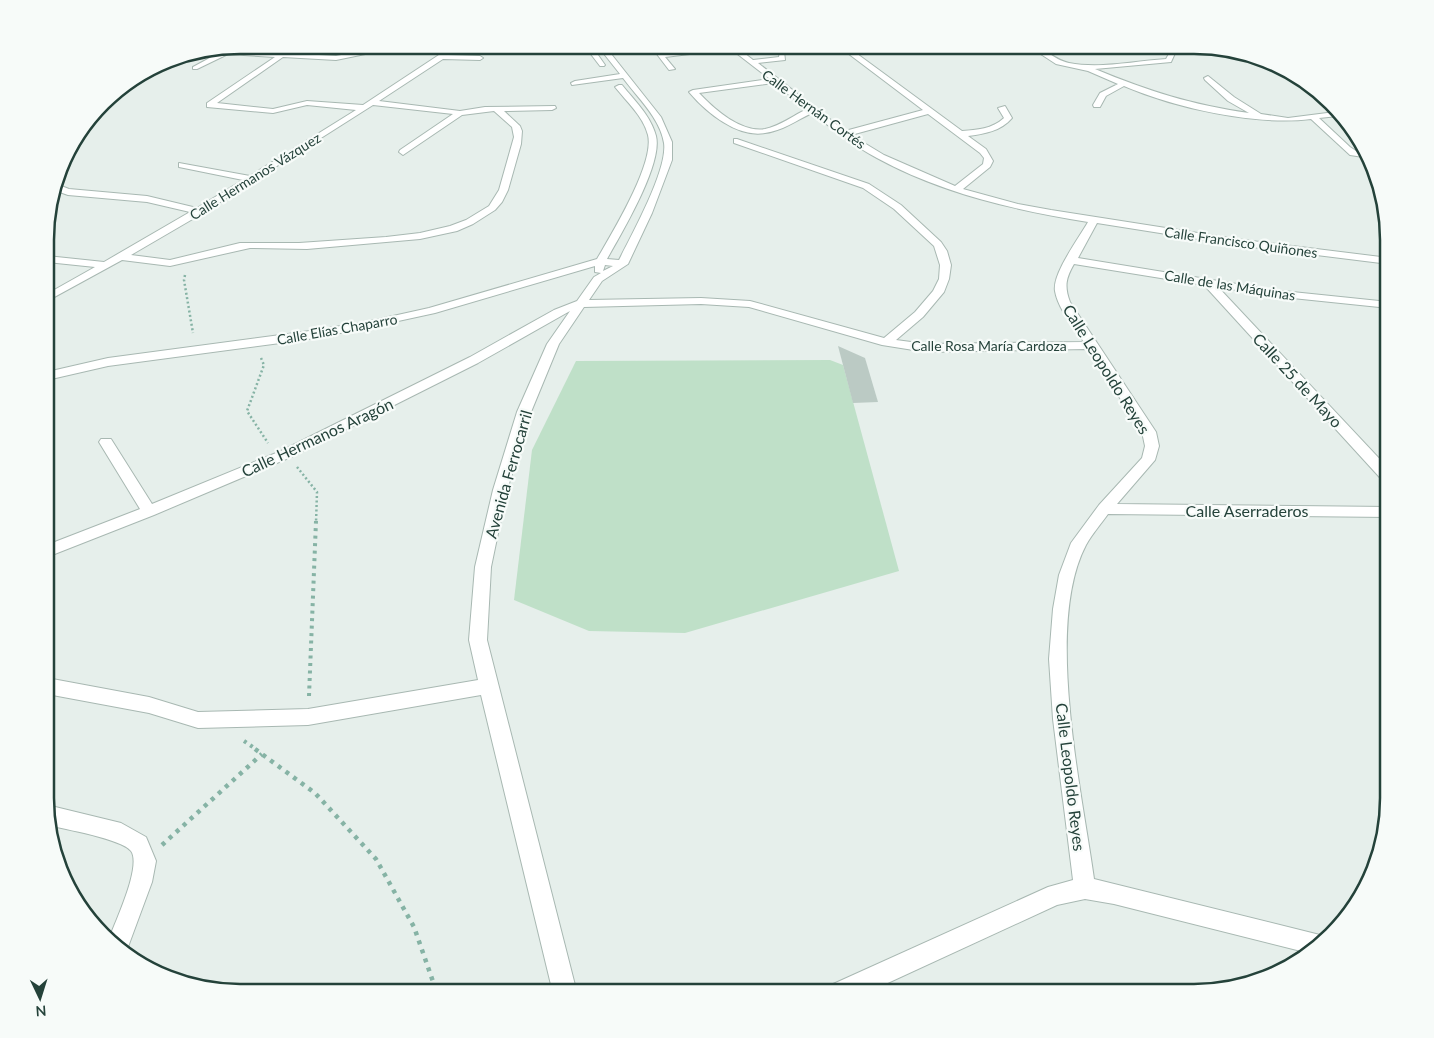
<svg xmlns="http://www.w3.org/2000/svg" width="1434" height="1038" viewBox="0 0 1434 1038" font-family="Lato,sans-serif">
  <rect width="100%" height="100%" fill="#e6efeb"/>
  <!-- green -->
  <path fill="#bfe0c8" d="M830,360l13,5 56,206 -214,62 -96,-2 -75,-31 18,-150 44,-89z"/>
  <!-- building -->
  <path fill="#bbcac4" d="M838,346l27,12 13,44 -25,1z"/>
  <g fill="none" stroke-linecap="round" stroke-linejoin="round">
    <!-- minor casing -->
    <g stroke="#a8b8b2" stroke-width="2">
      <path id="minor" d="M395,45h14l-73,15 -53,-3 -66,46 56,6 34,-8 56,4 91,-60h8l-14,10 32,1 3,2 -3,2 -37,-1 -64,42 81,10 25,-4 70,-1 1,2 -4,2 -48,1 16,15 2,5 -1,13 -13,46 -6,12 -7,8 -22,14 -16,7 -37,8 -113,10 -57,-1 -80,18 -48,-6 -75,41v-7l48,-27 -48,-5v-6l57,6 86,-50 -43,-10 -79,-7 -14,-5 2,-6 13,5 78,7 50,12 46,-28 -64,-13v-4l71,13 106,-66 -49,-5 -34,8 -66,-6v-4l68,-46 -47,-3 -31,15h-4v-2l26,-14 -11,-2 10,-2 118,7zM373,105l80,9 -53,36 -1,2 4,3 59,-40 32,-4 18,16 2,10 -15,53 -10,16 -23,14 -16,6 -30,7 -34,4 -87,6h-59l-70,17 -39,-5 72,-42z
        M584,45h7l14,20 -1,1h-4z
        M597,45h7l57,72 11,25v18l-20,53 -24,51 -26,17 -13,19 112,-2 49,3 134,37 31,-26 18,-21 6,-12 1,-14 -6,-19 -40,-37 -31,-21 -129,-45v-4h3l132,45 32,21 40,37 6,9 4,14 -2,14 -5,13 -21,25 -27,23 30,4 158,-2c-10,-15 -26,-33 -29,-51 -3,-17 24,-53 33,-69 -73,-12 -145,-28 -211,-64 -23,-12 -44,-29 -65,-45 -15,7 -30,18 -47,20 -28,5 -59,-21 -76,-41l4,-2 77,-11 -39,-30 -66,8 10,12 -6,1 -19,-25h7l5,8 72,-8 19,15 26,-3 1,-6h4l1,9 -27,3 87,68 78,-21 -86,-65h8l117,86c15,-1 30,-2 42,-13l-6,-10 7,-2 7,12c-11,13 -28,16 -44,18l18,13 7,12 -3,6 -27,22 55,15 33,6 185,29 153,19v6l-153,-19 -139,-22 -19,35 195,32 116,12v6l-116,-12 -55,-9 171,182v14l-5,-1 -180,-197 -130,-21c-8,14 -10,22 -4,38l86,130 3,14 -4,14 -38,44 272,3v10l-281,-3c-7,10 -16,20 -22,31 -42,80 -4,246 8,334l230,57 -19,16 -191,-48 -29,-5 -28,6 -191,88h-39l4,-8 217,-98 25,-7 -20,-161 -4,-60 4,-50 6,-34 12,-32 28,-38 43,-47 3,-12 -3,-14 -54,-83 -162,3 -44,-7 -133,-38 -48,-3 -117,3 -25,37 -28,68 -24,78 -16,77 -4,73 90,353h-24l-72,-298 -173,30 -110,3 -49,-15 -102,-19v-16l102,19 49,15 110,-3 170,-29 -9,-40 6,-73 18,-77 24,-78 30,-68 23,-33 -92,52 -187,94 -137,58 -107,42v-12l93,-36 -41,-67 2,-3h10l41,65 129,-53 189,-94 84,-47 23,-9 17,-24 7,-4 -6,-1v-6l-160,47 -69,15 -63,12 -195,26 -61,14v-8l61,-14 195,-26 63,-10 63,-14 168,-49c15,-26 58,-96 51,-124 -5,-19 -21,-33 -33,-48l4,-2h3c12,15 29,31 34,51 7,28 -34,96 -49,123l12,1c13,-26 49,-91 45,-117 -4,-25 -27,-46 -41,-65l-51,7 -1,-2 4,-2 45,-7zM774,83l33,26c-13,6 -27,17 -42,20 -24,4 -51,-20 -66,-36zM928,114l52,39 4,5 -1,6 -28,22 -71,-31 -33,-20zM605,265l8,1 -10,5z
        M1027,45c16,0 26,15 42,18 31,6 66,-2 97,-4l8,-14h7l-5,6 -5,11 -76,7c53,22 97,36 154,44l-21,-12 -23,-21 -1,-2 4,-2 26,21 27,17 27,4 47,-6 3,4 -19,2 31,29 6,4 13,2 1,5 -20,-3 -39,-36c-55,7 -136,-11 -187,-33l-18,10 -6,11h-6l-1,-2 7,-12 18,-9 -30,-13 -32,-7z
        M47,805l74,18 25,14 10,24 -4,21 -27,73 -16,-16c6,-17 33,-73 22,-88 -9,-12 -67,-22 -84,-26z"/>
    </g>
    <!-- path-far2 -->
    <path stroke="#86b3a5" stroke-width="2.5" stroke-dasharray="2 2.5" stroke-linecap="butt" d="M185,275l-1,5 9,53
      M261,358l3,7 -17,46 21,32
      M297,467l20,25 -1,31"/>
    <!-- path-far1 -->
    <path stroke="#86b3a5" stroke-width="4" stroke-dasharray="3 4.5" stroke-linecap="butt" d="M309,696l7,-175
      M244,741l13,9"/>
    <!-- path -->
    <path stroke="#86b3a5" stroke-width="4.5" stroke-dasharray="4 5.5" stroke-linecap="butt" d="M255,749l60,44 61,66 38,68 23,66
      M162,845l100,-91"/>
    <!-- minor -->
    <use href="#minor" fill="#fff" fill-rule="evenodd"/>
  </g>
  <g text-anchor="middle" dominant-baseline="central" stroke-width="4.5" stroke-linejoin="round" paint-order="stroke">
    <!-- far-street labels -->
    <g font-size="14" fill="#24423a" stroke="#f7fbf9">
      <text transform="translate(814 109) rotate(36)">Calle Hernán Cortés</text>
      <text transform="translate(255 176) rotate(-32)">Calle Hermanos Vázquez</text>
      <text transform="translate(1241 242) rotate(8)">Calle Francisco Quiñones</text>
      <text transform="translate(1230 285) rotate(9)">Calle de las Máquinas</text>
      <text transform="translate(337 329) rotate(-10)">Calle Elías Chaparro</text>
      <text x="989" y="345">Calle Rosa María Cardoza</text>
    </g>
    <!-- street labels -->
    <g font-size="16" fill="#24423a" stroke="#f7fbf9">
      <text transform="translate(1107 369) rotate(58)">Calle Leopoldo Reyes</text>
      <text transform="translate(1298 380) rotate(47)">Calle 25 de Mayo</text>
      <text transform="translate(317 437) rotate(-25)">Calle Hermanos Aragón</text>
      <text transform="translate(508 474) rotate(-74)">Avenida Ferrocarril</text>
      <text x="1247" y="510">Calle Aserraderos</text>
      <text transform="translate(1071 777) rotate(83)">Calle Leopoldo Reyes</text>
    </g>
  </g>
  <!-- crop -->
  <path d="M0 0H1434V1038H0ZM240 54H1194A186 186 0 0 1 1380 240V798A186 186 0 0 1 1194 984H240A186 186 0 0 1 54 798V240A186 186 0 0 1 240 54Z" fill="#f7fbf9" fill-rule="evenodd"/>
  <path fill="none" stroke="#24423a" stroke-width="2.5" d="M240 54H1194A186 186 0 0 1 1380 240V798A186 186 0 0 1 1194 984H240A186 186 0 0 1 54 798V240A186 186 0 0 1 240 54Z"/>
  <!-- north arrow -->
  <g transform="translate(40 998) rotate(176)" stroke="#f7fbf9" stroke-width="4" paint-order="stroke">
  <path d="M0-4L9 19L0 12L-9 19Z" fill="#24423a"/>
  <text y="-8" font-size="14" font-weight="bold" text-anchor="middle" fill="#24423a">N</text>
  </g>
</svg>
